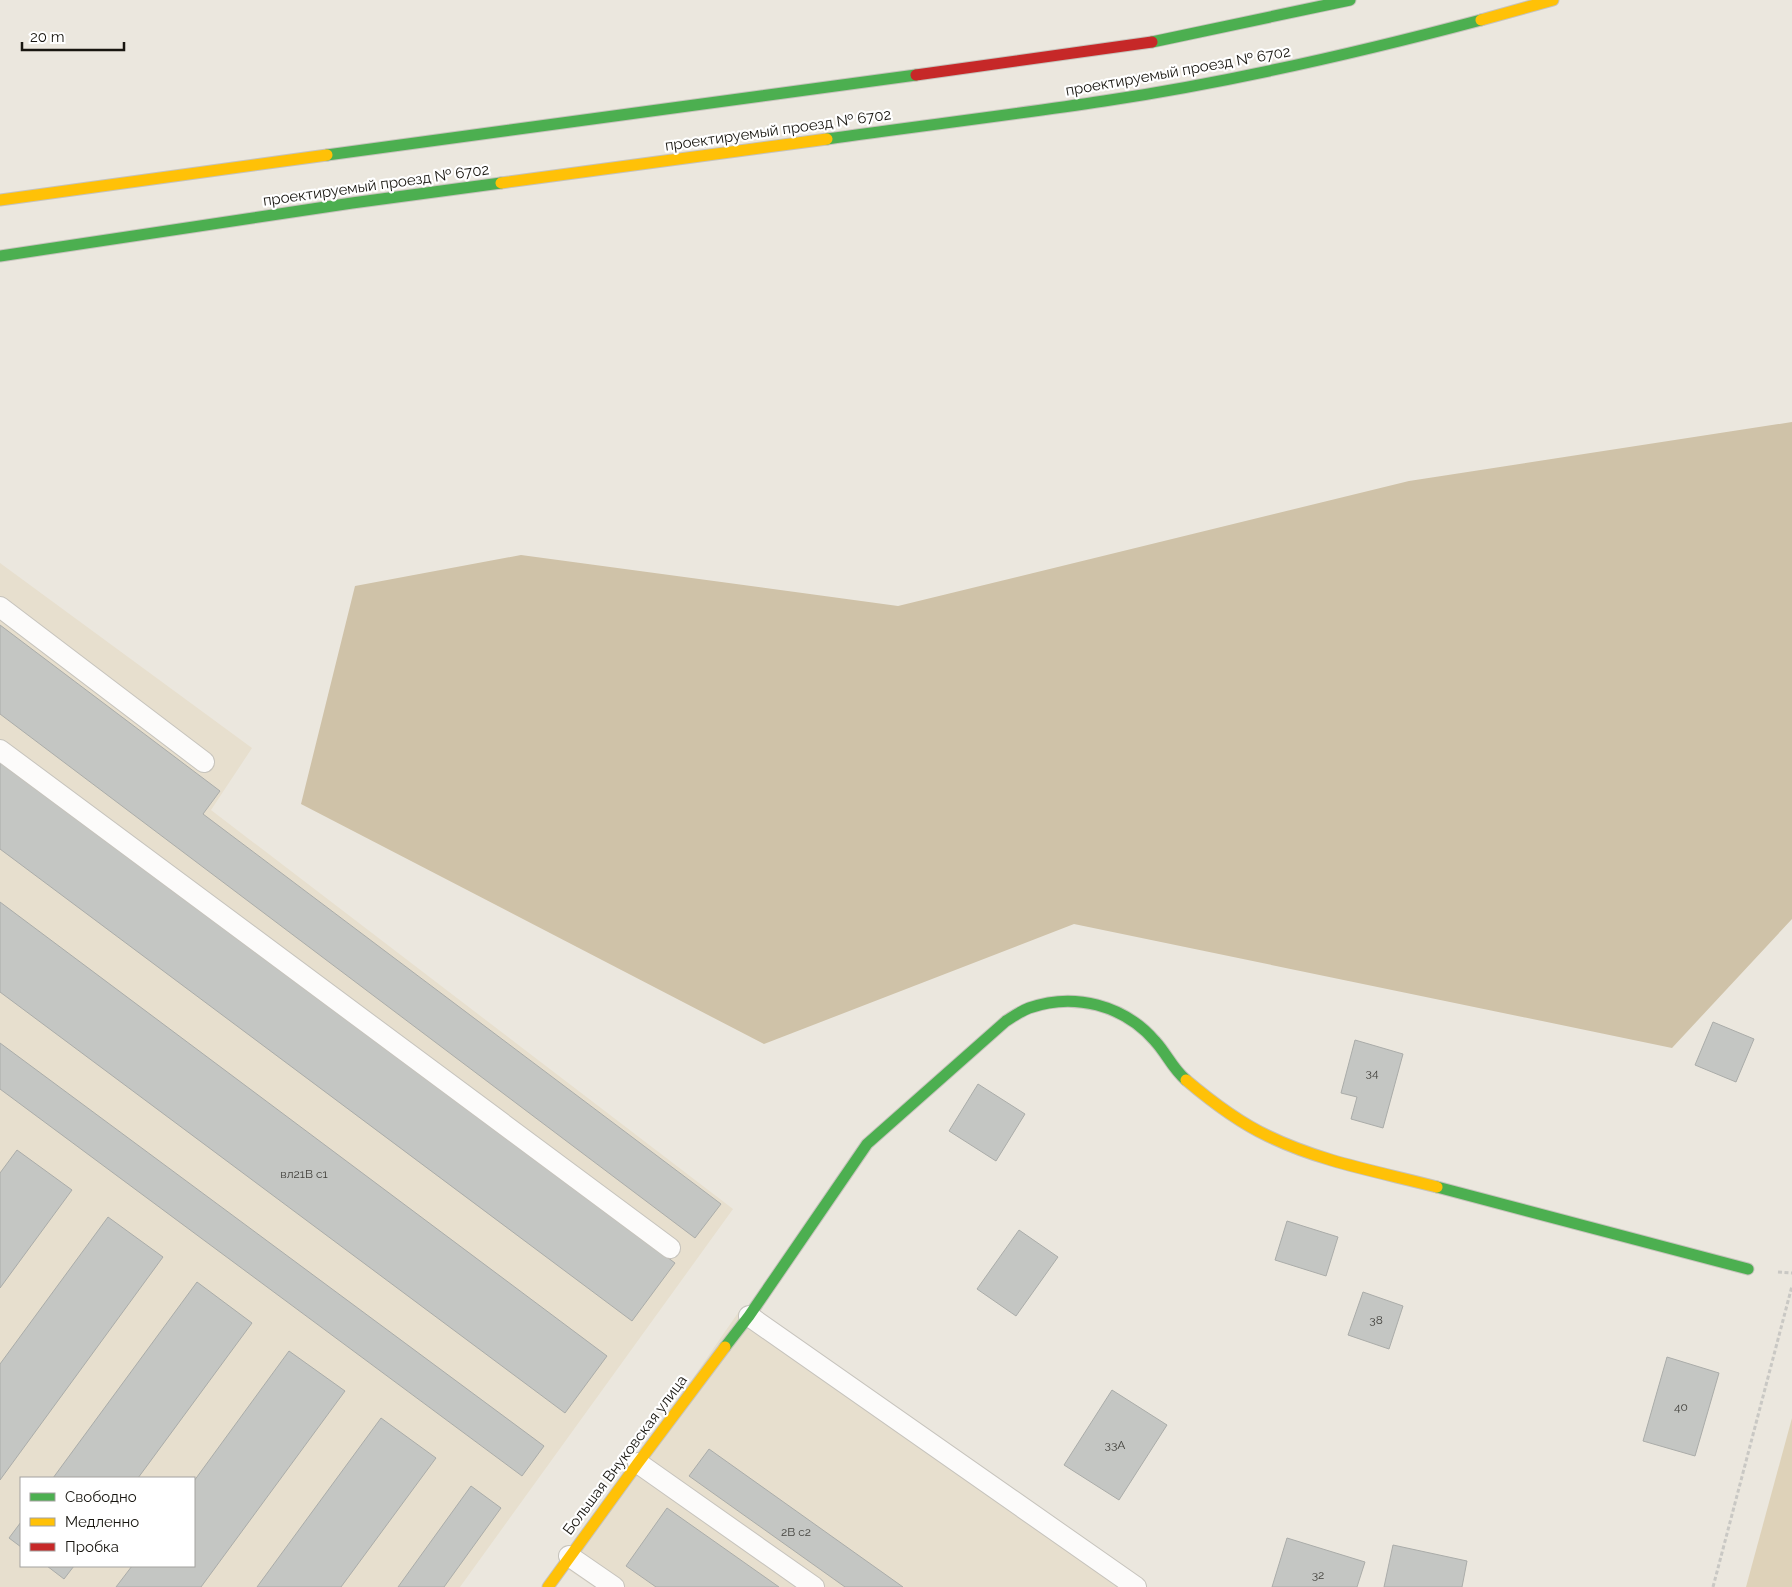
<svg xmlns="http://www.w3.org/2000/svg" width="1792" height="1587" viewBox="0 0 1792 1587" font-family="Raleway,sans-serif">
  <rect width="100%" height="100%" fill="#ebe7de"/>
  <!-- built -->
  <path fill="#e7dfce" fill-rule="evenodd" d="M0,563l252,185 -41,62 522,399 -273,378h-460zM21,1478h173v88h-173z
    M740,1310l377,277h-523l-31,-21z"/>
  <!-- green -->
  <path fill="#ded2b9" d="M1792,1418v169h-46z"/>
  <!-- forest -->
  <path fill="#cfc2a8" d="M1792,422v497l-120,129 -598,-124 -310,120 -463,-240 54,-218 166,-31 377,51 511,-125z"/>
  <!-- building -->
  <path fill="#c4c6c3" stroke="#aaaca9" d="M0,625l220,166 -17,23 518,390 -26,34 -695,-524z
    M0,759l675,504 -43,58 -632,-472z
    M0,902l607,454 -42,57 -565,-421z
    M1713,1022l41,17 -18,43 -41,-17z
    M1355,1040l48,14 -20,74 -32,-9 6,-22 -16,-4z
    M0,1043l544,403 -22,30 -522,-387z
    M978,1084l47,30 -29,47 -47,-30z
    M17,1150l55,40 -72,98v-115z
    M108,1217l55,40 -163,223v-116z
    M1287,1221l51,16 -12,39 -51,-16z
    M1019,1230l39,27 -42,59 -39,-27z
    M197,1282l55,41 -114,155h-85z
    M1363,1292l40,14 -14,43 -41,-14z
    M289,1351l56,40 -144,196h-85l16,-21h62v-85z
    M1667,1357l52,16 -24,83 -52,-15z
    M1112,1390l55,35 -48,75 -55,-35z
    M381,1418l55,40 -95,129h-84z
    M709,1449l194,138h-58l-156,-111z
    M471,1486l30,22 -57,79h-46z
    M667,1508l112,79h-123l-30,-21z
    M21,1522v25l-12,-9z
    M1287,1538l78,24 -8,25h-85z
    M1393,1545l74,16 -5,26h-78z
    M47,1566h27l-10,13z"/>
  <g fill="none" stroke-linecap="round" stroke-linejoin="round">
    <!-- lane casing -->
    <g stroke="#c6c3bc" stroke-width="22">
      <path id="lane" d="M0,607l204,155
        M0,750l670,498
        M749,1316l387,271
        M638,1463l176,124
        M569,1556l45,31"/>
    </g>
    <!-- fast casing -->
    <g stroke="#c6c3bc" stroke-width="13">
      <path id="fast" d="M1152,42l198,-42
        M827,139c92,-13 185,-24 277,-38 127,-19 253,-48 377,-81
        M327,155l589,-80
        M0,256l352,-53 149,-20
        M1437,1187l311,82
        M725,1347l24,-31 118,-172 139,-123c8,-5 15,-10 23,-13 45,-16 95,-3 126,33 12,13 17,27 31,39"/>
    </g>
    <!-- slow casing -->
    <g stroke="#c6c3bc" stroke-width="13">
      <path id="slow" d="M1481,20l72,-20
        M501,183l326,-44
        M0,200l327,-45
        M1186,1080c26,22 52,42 82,56 53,26 112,36 169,51
        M548,1587l90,-124 87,-116"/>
    </g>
    <!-- jam casing -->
    <g stroke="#c6c3bc" stroke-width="13">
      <path id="jam" d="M916,75l236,-33"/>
    </g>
    <!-- path -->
    <path stroke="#c9c8c4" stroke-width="3" stroke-dasharray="4 2.5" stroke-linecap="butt" d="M1778,1272l14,1
      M1713,1587l79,-301"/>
    <!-- lane -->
    <use href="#lane" stroke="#fcfbfa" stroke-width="20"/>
    <!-- fast -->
    <use href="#fast" stroke="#4caf50" stroke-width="11"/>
    <!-- slow -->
    <use href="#slow" stroke="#ffc107" stroke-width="11"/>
    <!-- jam -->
    <use href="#jam" stroke="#c62828" stroke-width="11"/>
  </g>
  <g text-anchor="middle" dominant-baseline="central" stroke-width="4.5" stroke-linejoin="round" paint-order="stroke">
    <!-- number labels -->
    <g font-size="12" fill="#43423d">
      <text x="1372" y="1073">34</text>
      <text x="304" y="1174">вл21В с1</text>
      <text x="1376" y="1320">38</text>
      <text x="1681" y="1407">40</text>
      <text x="1115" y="1445">33А</text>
      <text x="796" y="1532">2В с2</text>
      <text x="1318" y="1575">32</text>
    </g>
    <!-- street labels -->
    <g font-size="15" fill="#181610" stroke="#fff">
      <text transform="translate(1178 71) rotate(-10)">проектируемый проезд № 6702</text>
      <text transform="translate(778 130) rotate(-8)">проектируемый проезд № 6702</text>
      <text transform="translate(376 185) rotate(-8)">проектируемый проезд № 6702</text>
      <text transform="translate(625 1455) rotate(-53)">Большая Внуковская улица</text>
    </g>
  </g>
  <!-- legend -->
  <rect x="20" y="1477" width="175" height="90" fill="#ffffff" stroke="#a3a29f"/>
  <rect x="30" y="1493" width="25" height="8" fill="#4caf50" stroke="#a3a29f"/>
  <text x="65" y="1502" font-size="15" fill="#181610">Свободно</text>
  <rect x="30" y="1518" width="25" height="8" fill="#ffc107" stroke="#a3a29f"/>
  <text x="65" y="1527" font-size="15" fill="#181610">Медленно</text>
  <rect x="30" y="1543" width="25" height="8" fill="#c62828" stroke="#a3a29f"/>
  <text x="65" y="1552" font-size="15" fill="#181610">Пробка</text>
  <!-- scale -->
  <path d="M22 42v8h102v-8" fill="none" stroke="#181610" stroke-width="2.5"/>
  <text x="30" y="42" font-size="15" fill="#181610" stroke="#ffffff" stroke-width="4" paint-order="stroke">20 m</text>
</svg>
